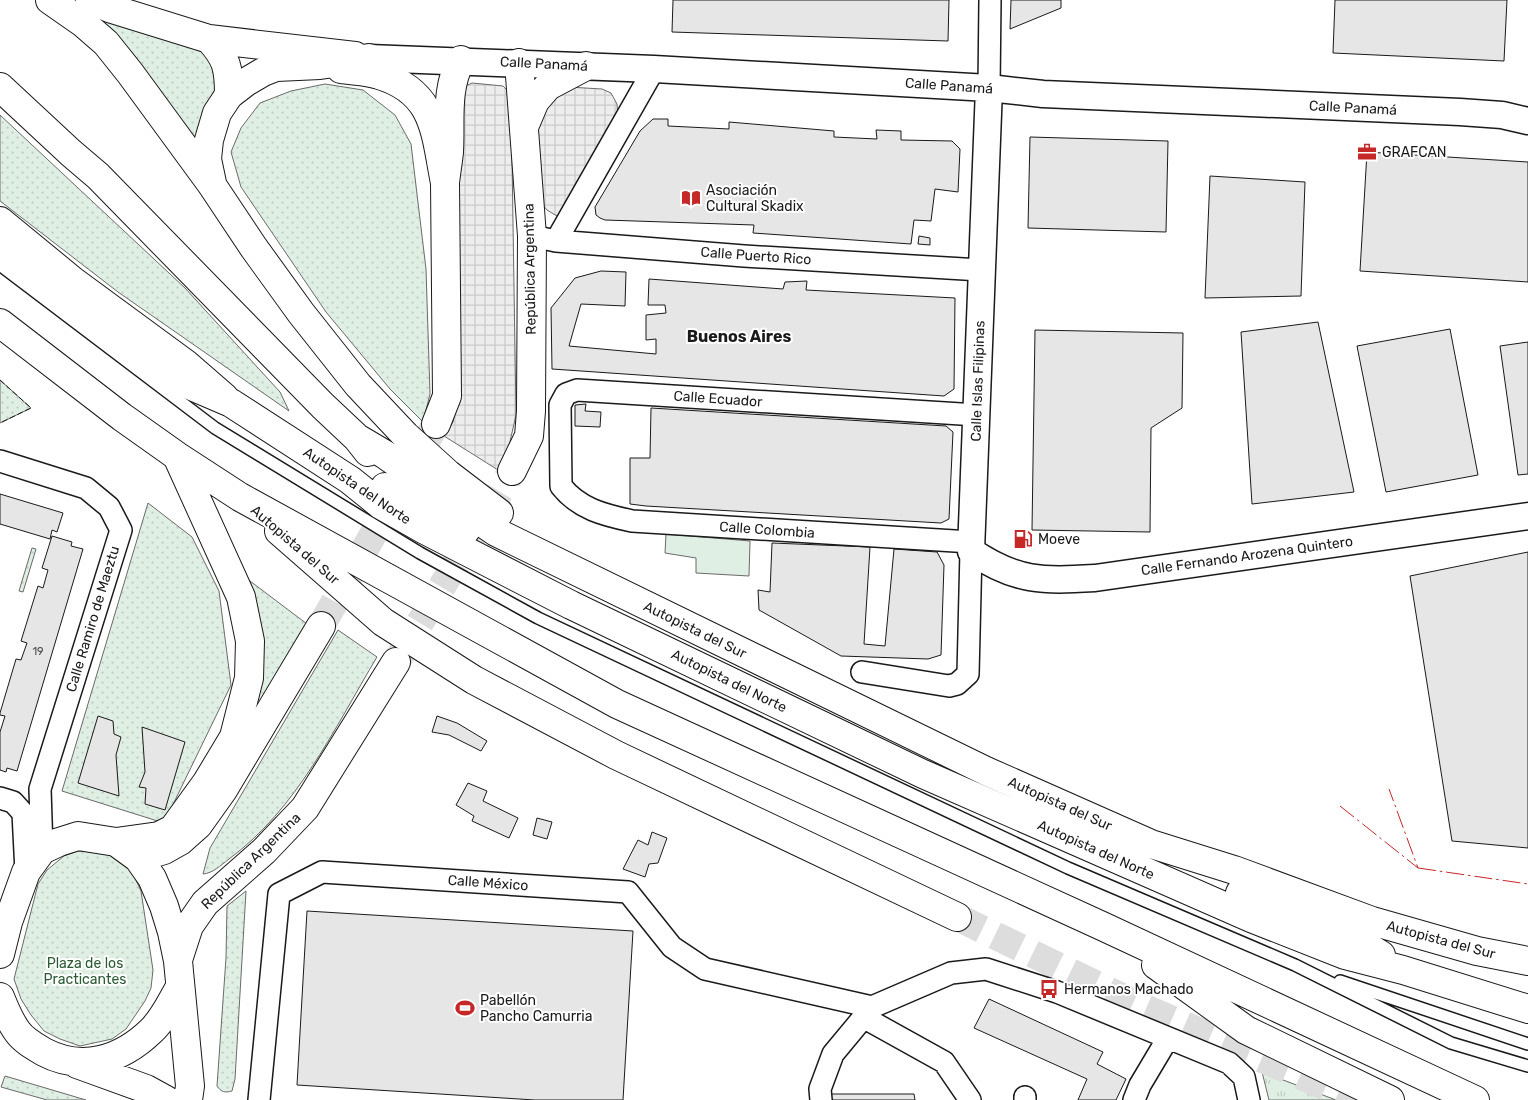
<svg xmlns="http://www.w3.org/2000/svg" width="1528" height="1100" viewBox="0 0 1528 1100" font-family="Rubik,sans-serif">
  <defs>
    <pattern id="grass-dots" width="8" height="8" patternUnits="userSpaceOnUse" patternTransform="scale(1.25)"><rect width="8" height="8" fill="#e0efe3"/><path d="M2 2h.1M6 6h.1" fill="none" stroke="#c0ccc2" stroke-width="1.8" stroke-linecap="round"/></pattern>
    <pattern id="park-tufts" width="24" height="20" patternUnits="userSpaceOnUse" patternTransform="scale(1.25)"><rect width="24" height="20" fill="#e0efe3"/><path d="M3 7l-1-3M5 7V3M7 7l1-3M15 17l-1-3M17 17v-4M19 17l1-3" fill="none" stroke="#c0ccc2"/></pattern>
    <pattern id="plaza-grid" width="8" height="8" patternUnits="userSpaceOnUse" patternTransform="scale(1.25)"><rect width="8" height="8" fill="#ededed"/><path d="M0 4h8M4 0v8" fill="none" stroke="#cbcbcb"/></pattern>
  </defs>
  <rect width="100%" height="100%" fill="#fff"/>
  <!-- grass -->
  <path fill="url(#grass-dots)" stroke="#6a6a6a" d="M89,14l101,33 19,8 10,35 -23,57 -61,-91z
    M325,84l38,6 32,25 16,29 15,125 4,125 -7,28 -33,-33 -64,-77 -85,-125 -10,-35 10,-24 19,-25 31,-12z
    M0,115l185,173 95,104 9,19 -171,-119 -118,-91z
    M0,380l31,28 -31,15z
    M148,503l44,34 27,54 12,94 -67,138 -102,-32z
    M32,548l4,1 -13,43 -4,-1z
    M246,578l65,49 -71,119z
    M338,630l39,27c-43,72 -80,152 -148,202 -9,7 -16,14 -26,15l7,-26z
    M78,851l15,1 17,3 14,7 10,14 7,15 12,79 -2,18 -6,13 -19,28 -14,10 -32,7 -20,-7 -16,-8 -13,-16 -10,-16 -7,-20 24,-95 9,-14 17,-14z
    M246,891l-11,188 -3,12c-7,2 -11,1 -15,-5l9,-128 1,-52z
    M5,1076l81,24h-39l-46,-13z"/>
  <!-- park -->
  <path fill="url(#park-tufts)" stroke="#6a6a6a" d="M1262,1072l74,28h-67z"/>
  <!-- pitch -->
  <path fill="#e0efe3" stroke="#6a6a6a" d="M666,534l84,7 -1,35 -53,-3v-15l-31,-5z"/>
  <!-- plaza -->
  <path fill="url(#plaza-grid)" stroke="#6a6a6a" d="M472,83l31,3 8,8 5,321 -7,31 -11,24 -54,-34 9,-14 3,-15 1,-226 4,-93z
    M568,87l34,2 9,4 6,11 1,14 -56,101 -15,-9 -11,-13 1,-84z"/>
  <!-- building -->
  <path fill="#e6e6e6" stroke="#1a1a1a" d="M673,0h276l-1,41 -276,-9z
    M1011,0h50v8l-51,21z
    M1335,0h172l-3,61 -171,-8z
    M653,119h15v7l61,3v-7l105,9v6l43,2 -1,-9 25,1v9l51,1 8,8 -2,43 -23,-3 -4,32 -17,-1 -3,24 -158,-11 1,-8 -149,-5 -5,-2 -4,-3 -1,-8 45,-76z
    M1030,137l138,4 -2,91 -138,-4z
    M1367,152l161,10v120l-168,-11z
    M1210,176l95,6 -4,114 -96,2z
    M919,236l11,2v7l-12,-1z
    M601,271l25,1 -1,34 -44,-2 -12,42 87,8v-15l-10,1v-25l20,-2 -1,-8h-17l1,-26 134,10 2,-7 22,-1 -1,9 149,8 -1,91 -10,7 -392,-27 -1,-61 24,-30z
    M1318,322l36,170 -102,12 -11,-172z
    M1450,329l28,146 -92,17 -29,-146z
    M1035,330l148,3 -1,75 -31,20 -1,104 -118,-2z
    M1528,342v132l-10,1 -18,-129z
    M586,404l-1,7 16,1 -1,15 -25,-1v-21z
    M651,408l295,18 7,6 -4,87 -8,4 -295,-17 -16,-2v-46h20z
    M0,494l63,19 -6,19 -5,-2 -2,9 -50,-15z
    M52,536l20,6 -1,4 12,3 -66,222 -10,-3 -1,4 -6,-2v-38l5,-16 -5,-1v-2l16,-54 5,1 6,-17 -6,-2 17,-55 5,2 5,-18 -6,-2z
    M772,543l98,4 -6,97 21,2 9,-97 43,3 7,13 -3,90 -13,4 -87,-3 -82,-46 -1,-20 12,2z
    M1528,552v296l-76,-7 -42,-265z
    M98,716l15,5 1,13 7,3 -5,18 3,41 -41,-13z
    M437,716l20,7 30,18 -6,10 -32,-16 -17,-3z
    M142,727l43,15 -20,68 -20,-6 1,-16 -7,-1 6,-15z
    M468,783l19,8 -4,10 35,17 -9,20 -37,-17 2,-5 -18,-11z
    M537,818l15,4 -5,17 -14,-4z
    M652,832l15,6 -9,25 -9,1 -4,13 -22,-8 15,-29 10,5z
    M307,911l326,20 -10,169h-88l-238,-15z
    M989,999l114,53 -6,12 29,15 -10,21h-38l9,-21 -113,-51z
    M831,1094h83l1,6h-83z"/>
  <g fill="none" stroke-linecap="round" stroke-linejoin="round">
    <!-- secondary-tunnel -->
    <path stroke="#ddd" stroke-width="28" stroke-dasharray="28 14" stroke-linecap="butt" d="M321,626l115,-202
      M398,659l114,-188"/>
    <!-- motorway-tunnel -->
    <path stroke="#ddd" stroke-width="28" stroke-dasharray="28 14" stroke-linecap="butt" d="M957,917l181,88 219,95"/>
    <!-- service casing -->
    <g stroke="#1a1a1a" stroke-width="14">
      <path id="service" d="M0,265l215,163 205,125 118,65 530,250 227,97 156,78 77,23
        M1340,981l188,63"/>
    </g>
    <!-- minor casing -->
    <g stroke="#1a1a1a" stroke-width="24">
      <path id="minor" d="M989,88l1,-88
        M532,236l24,5 188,15 237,14
        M556,241l98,-172
        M0,461l86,27 23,19 12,23 -81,259 2,61
        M971,542l-339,-21c-28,-6 -53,-12 -71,-35l-1,-81 6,-11 11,-4 400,25
        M862,672l87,14 8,-2 11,-10 3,-123
        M0,798l13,4 10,11 3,59
        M863,1017l81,45 26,38
        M1025,1097v3
        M259,1100l20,-206 43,-22 306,20 44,55 33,22 167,38
        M821,1100l-1,-11 13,-35 39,-47 79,-34 35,-4 71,23 172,71 15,14 5,23
        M1134,1100l6,-15 28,-47"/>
    </g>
    <!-- tertiary casing -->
    <g stroke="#1a1a1a" stroke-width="29">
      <path id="tertiary" d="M369,58l285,11 335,19 54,6 417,18 42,3 26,6
        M989,88l-18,463c45,31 72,30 124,27l433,-62"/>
    </g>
    <!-- secondary casing -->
    <g stroke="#1a1a1a" stroke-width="30">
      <path id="secondary" d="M524,127l11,-26 13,-15 38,-20
        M436,424l11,-28 -2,-213c1,-10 3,-21 4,-31 2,-32 -4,-62 12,-92
        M512,471l17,-35 2,-25 1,-175 -13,-173
        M138,858l26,-8 16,-9 18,-16 25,-35 98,-164
        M0,954l8,-32 18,-50 16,-22 17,-8 19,-6 38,6 22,16 14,20 12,28 8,26 6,29 12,125 -2,14
        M178,960l11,-34 16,-23 59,-52 41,-43 91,-146
        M0,997c5,12 9,23 17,34 6,9 17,15 27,21 38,20 77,8 107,-21 13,-12 20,-29 29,-44
        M77,1064l69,25 20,11"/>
    </g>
    <!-- trunk casing -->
    <g stroke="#1a1a1a" stroke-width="30">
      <path id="trunk" d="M90,0l22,9 97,30 146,17
        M209,39c18,19 20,30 20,56
        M0,221l73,60 113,83 38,33"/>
    </g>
    <!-- motorway casing -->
    <g stroke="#1a1a1a" stroke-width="30">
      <path id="motorway" d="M50,0l33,23 23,20 24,30 82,112 42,63 47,65 57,72 48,51 42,38 51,39
        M341,69c12,2 26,2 38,6 57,17 56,58 66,108
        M0,87l71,66 27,23 225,230 34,32 11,14
        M212,183l-5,-24 2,-19 8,-27 12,-18 17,-13 17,-10 13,-5 44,-2 49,-7
        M0,248l108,82 67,49 56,24 119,77 31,25 44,25 146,75 352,169 328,144 94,37 58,15 125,39
        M0,323l122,94 55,39 63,41 377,207 485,222 373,174
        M357,438l27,16 112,78 490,239 165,73 83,26 138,51 105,30 51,10
        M385,487l81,43
        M279,531l104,91 91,58 142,75 341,162
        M116,842l43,-6 14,-7 34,-47 27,-45 15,-59 1,-37 -9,-44 -64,-141
        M1240,893l108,42 33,20
        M1156,965l90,65 144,70"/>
    </g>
    <!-- service -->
    <use href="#service" stroke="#fff" stroke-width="11"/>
    <!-- minor -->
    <use href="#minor" stroke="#fff" stroke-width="21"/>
    <!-- tertiary -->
    <use href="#tertiary" stroke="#fff" stroke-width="26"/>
    <!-- secondary -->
    <use href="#secondary" stroke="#fff" stroke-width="28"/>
    <!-- trunk -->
    <use href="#trunk" stroke="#fff" stroke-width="28"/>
    <!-- motorway -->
    <use href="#motorway" stroke="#fff" stroke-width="28"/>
    <!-- fence -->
    <path stroke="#1a1a1a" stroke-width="1" stroke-dasharray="6 2.5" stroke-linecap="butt" d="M0,380l31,28 -31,15"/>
    <!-- power -->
    <path stroke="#c62828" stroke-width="1" stroke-dasharray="18 4 2.5 4" stroke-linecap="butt" d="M1340,806l78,62 -29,-79
      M1418,868l110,16"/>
  </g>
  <!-- icons -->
  <defs>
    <g id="office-bare" transform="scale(1.5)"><path d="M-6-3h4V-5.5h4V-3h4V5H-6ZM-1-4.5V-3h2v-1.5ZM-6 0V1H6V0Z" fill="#c62828" stroke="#fff" stroke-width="2.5" paint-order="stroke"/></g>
    <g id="library-bare" transform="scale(1.5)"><path d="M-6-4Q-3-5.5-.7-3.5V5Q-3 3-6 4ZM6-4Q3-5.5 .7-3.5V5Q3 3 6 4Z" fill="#c62828" stroke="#fff" stroke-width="2.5" paint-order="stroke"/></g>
    <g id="fuel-bare" transform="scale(1.5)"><path d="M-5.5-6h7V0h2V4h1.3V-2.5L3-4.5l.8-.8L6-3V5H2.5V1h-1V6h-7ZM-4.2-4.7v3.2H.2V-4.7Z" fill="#c62828" stroke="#fff" stroke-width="2.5" paint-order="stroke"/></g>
    <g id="bus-bare" transform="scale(1.5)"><path d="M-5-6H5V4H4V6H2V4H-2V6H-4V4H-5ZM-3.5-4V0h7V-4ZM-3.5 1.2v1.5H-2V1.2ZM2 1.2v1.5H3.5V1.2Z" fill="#c62828" stroke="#fff" stroke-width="2.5" paint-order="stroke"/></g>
    <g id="stadium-bare" transform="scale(1.5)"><path d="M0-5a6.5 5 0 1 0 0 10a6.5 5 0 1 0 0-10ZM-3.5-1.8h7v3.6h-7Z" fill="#c62828" stroke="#fff" stroke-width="2.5" paint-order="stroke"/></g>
  </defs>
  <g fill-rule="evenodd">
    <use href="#office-bare" x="1367" y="152"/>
    <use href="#library-bare" x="691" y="198"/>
    <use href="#fuel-bare" x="1023" y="539"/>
    <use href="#bus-bare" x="1049" y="989"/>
    <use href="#stadium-bare" x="465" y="1008"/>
  </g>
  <g text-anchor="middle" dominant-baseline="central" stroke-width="4" stroke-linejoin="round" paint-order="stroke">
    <!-- number labels -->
    <g font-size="11" fill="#4d4d4d">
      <text x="38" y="651">19</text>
    </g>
    <!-- street labels -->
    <g font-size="14" fill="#1a1a1a" stroke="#fff">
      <text transform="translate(544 64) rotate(3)">Calle Panamá</text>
      <text transform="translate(949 86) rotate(4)">Calle Panamá</text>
      <text transform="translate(1353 108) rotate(3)">Calle Panamá</text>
      <text transform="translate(756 256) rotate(4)">Calle Puerto Rico</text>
      <text transform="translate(530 269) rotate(-91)">República Argentina</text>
      <text transform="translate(978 381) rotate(-88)">Calle Islas Filipinas</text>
      <text transform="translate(718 399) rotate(4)">Calle Ecuador</text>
      <text transform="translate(357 486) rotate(34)">Autopista del Norte</text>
      <text transform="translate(767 530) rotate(4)">Calle Colombia</text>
      <text transform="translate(295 545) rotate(41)">Autopista del Sur</text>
      <text transform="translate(1247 556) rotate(-8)">Calle Fernando Arozena Quintero</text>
      <text transform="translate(93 619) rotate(-73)">Calle Ramiro de Maeztu</text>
      <text transform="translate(695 630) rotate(26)">Autopista del Sur</text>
      <text transform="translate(729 681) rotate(26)">Autopista del Norte</text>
      <text transform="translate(1060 804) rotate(24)">Autopista del Sur</text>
      <text transform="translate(1096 850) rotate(24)">Autopista del Norte</text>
      <text transform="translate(251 861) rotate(-44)">República Argentina</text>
      <text transform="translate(488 883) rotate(4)">Calle México</text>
      <text transform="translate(1441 940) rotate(15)">Autopista del Sur</text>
    </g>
    <!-- poi labels -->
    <g font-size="14" fill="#1a1a1a" stroke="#fff" text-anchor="start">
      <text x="1382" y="152">GRAFCAN</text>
      <text x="706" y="190">Asociación<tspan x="706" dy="16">Cultural Skadix</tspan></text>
      <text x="1038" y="539">Moeve</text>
      <text x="1064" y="989">Hermanos Machado</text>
      <text x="480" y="1000">Pabellón<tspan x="480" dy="16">Pancho Camurria</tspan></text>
    </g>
    <!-- park labels -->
    <g font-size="14" fill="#2b5a34" stroke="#fff">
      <text x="85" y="963">Plaza de los<tspan x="85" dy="16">Practicantes</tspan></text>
    </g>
    <!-- quarter labels -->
    <g font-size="16" font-weight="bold" fill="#1a1a1a" stroke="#fff">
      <text x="739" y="336">Buenos Aires</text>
    </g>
  </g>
</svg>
